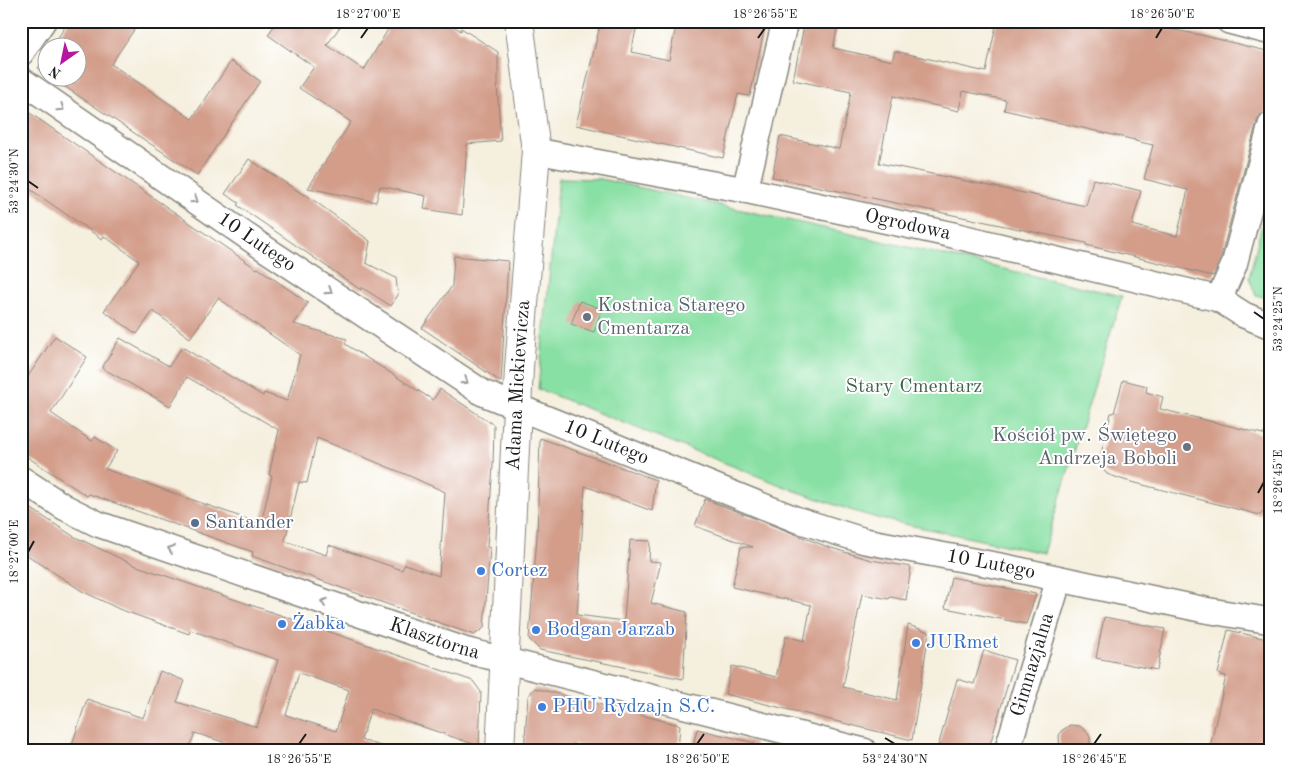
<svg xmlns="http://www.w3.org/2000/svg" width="1292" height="772" viewBox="0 0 1292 772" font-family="'Old Standard TT',serif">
  <rect width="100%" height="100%" fill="#fff"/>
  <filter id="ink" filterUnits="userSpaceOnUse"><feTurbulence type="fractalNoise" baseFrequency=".02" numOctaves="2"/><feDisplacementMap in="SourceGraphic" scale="10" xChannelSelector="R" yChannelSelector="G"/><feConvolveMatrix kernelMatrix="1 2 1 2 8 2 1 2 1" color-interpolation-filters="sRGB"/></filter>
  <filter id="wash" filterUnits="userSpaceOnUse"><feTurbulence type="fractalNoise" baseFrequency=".0096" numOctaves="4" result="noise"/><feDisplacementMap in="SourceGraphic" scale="20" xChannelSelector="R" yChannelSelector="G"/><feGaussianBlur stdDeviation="1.12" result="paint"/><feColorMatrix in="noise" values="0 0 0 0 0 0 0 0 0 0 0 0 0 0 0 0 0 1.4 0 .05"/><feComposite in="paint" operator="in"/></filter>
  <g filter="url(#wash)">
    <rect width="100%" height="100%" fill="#f5efde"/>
    <!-- green -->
    <path fill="#89e0a4" stroke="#527e60" d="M559,178l42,1 241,53 280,64 -79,257 -163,-34 -30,-9 -57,-20 -255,-101z
      M1271,187v112l-15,-4 -7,-17z"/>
    <g id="blocks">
      <!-- building -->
      <path fill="#d39d8a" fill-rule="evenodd" d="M69,21h71l-29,43 81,55 39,-58 29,20 -63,94 -145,-97h26v-30h-27z
        M277,21h67l-17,24 37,25 29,-49h53l15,10v-3l37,24v34h-1l4,55 -34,3 -5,71 -38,-6 2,-13 -46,-10 -4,16 -68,-14 43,-66 -52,-34 15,-21 -46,-32z
        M601,21h37l-7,31 38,8 8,-39h89l-16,75 -12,-2 -15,64 -147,-33z
        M805,21h34l-6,27 59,13 3,-10 91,21 11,-51h131l73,14 70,17v35l-6,26 -5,2 -3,6 -37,139 -7,16 -127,-31v-2l-314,-66 8,-41 59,13 12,-57 -58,-12zM963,91l43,9 -2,10 131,30v1l18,4 -9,34 44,11 -11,46 -45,-11 9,-34 -48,-12 -7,27 -207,-43 14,-67 66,15z
        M48,53v22l-10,-7z
        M21,107l236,162 1,-1 50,35 -14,21 53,15 -2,5 88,56 7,-11 54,36 -1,41 -6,81 3,1 -6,80 -10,7 -222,-79 1,-4 -164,-58 -2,2 -66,-43v-66l34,-51 32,21 -36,56 41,28 3,-4 22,14 -12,18 156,55 11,-48 -3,-1 10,-45 -92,-53 -17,29 -68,-38 18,-30 49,28 13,-19 81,49 1,-3 23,8 13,-46 -82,-57 -28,40 -37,-27 -16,23 -33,-23 35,-50 -35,-25 -2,3 -81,-56zM317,438l88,36 40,18 -6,84 -34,-12 -3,6 -73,-25 -3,10 -41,-14 14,-59 8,1z
        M249,159l55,36 1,-1 65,47 -4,22 30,15 2,17 -7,11 -30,-19v3l-124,-85 2,-2 -14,-9z
        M454,256l54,5 -7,121 -79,-54 30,-42z
        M580,301l22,8 -8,23 -23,-8z
        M1123,380l24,6 -1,6 17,5 -3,12 111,27v69l-11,10 -136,-35 -17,-6 -8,-12 12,-49h3z
        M540,438l116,42 -4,31 -67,-25 -8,129 47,6 6,-81 20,1 -1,20 12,1 -10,41 36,9 -4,67 -143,-29 -11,-11 8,-102z
        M705,499l123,48 43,13 40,7 -5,33 -16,-3 -1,2 -27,-5 -19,93 54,13 11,-75 21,7 -17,108 -187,-46 7,-28 44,11 10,-41 18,5 7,-36 -79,-18 9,-40h12l-58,-21z
        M21,502l52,34 61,29 339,116 8,11 -2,54 -108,-37 -10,31 23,7 -1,4h-132l-56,-18 -7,18h-118l17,-52 56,19 17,-47 25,10 -8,21 80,25 21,-67 -88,-30 -1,4 -70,-25 -37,-18 -61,-40zM299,673l50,17 -13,41 -50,-16z
        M951,577l85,17 -10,30 -81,-16z
        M1104,617l61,12 -8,41 -61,-12z
        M1228,630l43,10v111h-62l17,-75 -8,-2z
        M984,650l31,10 -27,91h-36l-14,-4 19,-68 17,5z
        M535,688l145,37 -2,26h-80l-25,-7v7h-49l4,-55z
        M1070,725l10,1 8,7 2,5v13h-30l-1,-15 2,-5z
        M697,729l58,14 -1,8h-62z"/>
    </g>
  </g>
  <g filter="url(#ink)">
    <use href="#blocks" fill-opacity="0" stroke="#88867d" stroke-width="1"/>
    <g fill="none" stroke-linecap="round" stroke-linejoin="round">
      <!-- street casing -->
      <g stroke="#88867d" stroke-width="28">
        <g id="street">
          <path d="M1229,21l42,11"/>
          <path d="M21,53l22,-32"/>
          <path id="s1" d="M21,80l240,166 222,147 312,126 70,22 135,25 205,44 66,11"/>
          <path id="s2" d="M536,151l209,39 208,45 266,64 25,16 27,11"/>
          <path d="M745,190l40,-169"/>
          <path d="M1219,299l15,-34 37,-140"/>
          <path id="s3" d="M21,479l43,28 34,17 366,126 400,101"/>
          <path id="s4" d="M1007,751l52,-172"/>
        </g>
      </g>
      <!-- secondary casing -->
      <g stroke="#88867d" stroke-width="30">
        <g id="secondary">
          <path id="s5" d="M500,751l19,-383 17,-217 -17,-130"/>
        </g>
      </g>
      <!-- street -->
      <use href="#street" stroke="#fff" stroke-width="25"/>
      <!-- secondary -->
      <use href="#secondary" stroke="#fff" stroke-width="28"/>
    </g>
    <!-- one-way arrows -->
    <defs><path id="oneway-chevron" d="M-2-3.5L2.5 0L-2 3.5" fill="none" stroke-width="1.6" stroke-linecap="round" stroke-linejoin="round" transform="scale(1.25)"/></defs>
    <g stroke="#999">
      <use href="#oneway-chevron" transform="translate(61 108) rotate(35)"/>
      <use href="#oneway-chevron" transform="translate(195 200) rotate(35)"/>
      <use href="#oneway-chevron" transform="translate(329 291) rotate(33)"/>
      <use href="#oneway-chevron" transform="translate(465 381) rotate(34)"/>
      <use href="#oneway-chevron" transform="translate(171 549) rotate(-161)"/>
      <use href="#oneway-chevron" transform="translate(324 602) rotate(-161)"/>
    </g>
  </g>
  <!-- ticks -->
  <path fill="none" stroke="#1c1c1c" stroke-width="2" d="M361,38l7,-10M758,38l7,-10M1156,38l6,-10M28,181l10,7M1254,312l10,7M1258,493l6,-11M28,552l6,-11M885,738l10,6M299,744l7,-10M697,744l7,-10M1094,744l7,-10"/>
  <!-- markers -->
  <g fill="#6b7280" stroke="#fff" stroke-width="2">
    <circle cx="587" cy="317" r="5"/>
    <circle cx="1187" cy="447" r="5"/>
  </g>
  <circle fill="#5c6f8a" stroke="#fff" stroke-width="2" cx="195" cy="523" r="5"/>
  <g fill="#3f7fe0" stroke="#fff" stroke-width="2">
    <circle cx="481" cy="571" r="5"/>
    <circle cx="282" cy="624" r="5"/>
    <circle cx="536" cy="630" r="5"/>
    <circle cx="916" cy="643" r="5"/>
    <circle cx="542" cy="707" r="5"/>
  </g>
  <g text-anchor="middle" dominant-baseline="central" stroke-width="4" stroke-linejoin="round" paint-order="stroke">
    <!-- street labels -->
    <g font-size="20" fill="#1c1c1c" stroke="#fff">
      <text stroke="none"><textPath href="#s2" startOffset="379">Ogrodowa</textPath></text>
      <text stroke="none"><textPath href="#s1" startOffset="286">10 Lutego</textPath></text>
      <text stroke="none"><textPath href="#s5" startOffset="366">Adama Mickiewicza</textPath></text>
      <text stroke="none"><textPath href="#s1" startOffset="691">10 Lutego</textPath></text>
      <text stroke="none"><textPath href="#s1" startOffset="1096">10 Lutego</textPath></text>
      <text stroke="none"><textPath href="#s3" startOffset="445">Klasztorna</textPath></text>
      <text stroke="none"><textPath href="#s4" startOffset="90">Gimnazjalna</textPath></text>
    </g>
    <!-- worship labels -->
    <g font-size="20" fill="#5b616d" stroke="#fff" text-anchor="start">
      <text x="597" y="306">Kostnica Starego<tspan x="597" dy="23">Cmentarza</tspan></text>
      <text x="1177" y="436" text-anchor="end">Kościół pw. Świętego<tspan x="1177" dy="23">Andrzeja Boboli</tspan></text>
    </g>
    <!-- park labels -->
    <g font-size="20" fill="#42614c" stroke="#fff">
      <text x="914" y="387">Stary Cmentarz</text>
    </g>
    <!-- service labels -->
    <g font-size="20" fill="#4e5e75" stroke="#fff" text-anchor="start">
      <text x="205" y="523">Santander</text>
    </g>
    <!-- shop labels -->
    <g font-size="20" fill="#366cbe" stroke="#fff" text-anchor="start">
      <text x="491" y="571">Cortez</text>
      <text x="292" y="624">Żabka</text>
      <text x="546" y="630">Bodgan Jarzab</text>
      <text x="926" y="643">JURmet</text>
      <text x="552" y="707">PHU Rydzajn S.C.</text>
    </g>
  </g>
  <!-- margin -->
  <rect width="1292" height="772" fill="none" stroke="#fff" stroke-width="55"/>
  <!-- north arrow -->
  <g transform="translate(62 62) rotate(213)"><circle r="24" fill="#ffffff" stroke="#a4a4a4"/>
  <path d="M0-4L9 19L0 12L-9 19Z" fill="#b5179e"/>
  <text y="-8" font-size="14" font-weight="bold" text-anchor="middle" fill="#1c1c1c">N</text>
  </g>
  <rect x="28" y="28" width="1236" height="716" fill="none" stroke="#1c1c1c" stroke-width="2"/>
  <g font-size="12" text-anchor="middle" fill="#1c1c1c">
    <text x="368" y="18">18°27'00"E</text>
    <text x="765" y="18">18°26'55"E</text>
    <text x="1162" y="18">18°26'50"E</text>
    <text transform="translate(14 181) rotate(-90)" y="4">53°24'30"N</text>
    <text transform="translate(1278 319) rotate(-90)" y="4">53°24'25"N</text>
    <text transform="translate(1278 482) rotate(-90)" y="4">18°26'45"E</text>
    <text transform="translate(14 552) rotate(-90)" y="4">18°27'00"E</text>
    <text x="299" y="763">18°26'55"E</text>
    <text x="697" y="763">18°26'50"E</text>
    <text x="895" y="763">53°24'30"N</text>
    <text x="1094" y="763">18°26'45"E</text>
  </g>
</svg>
